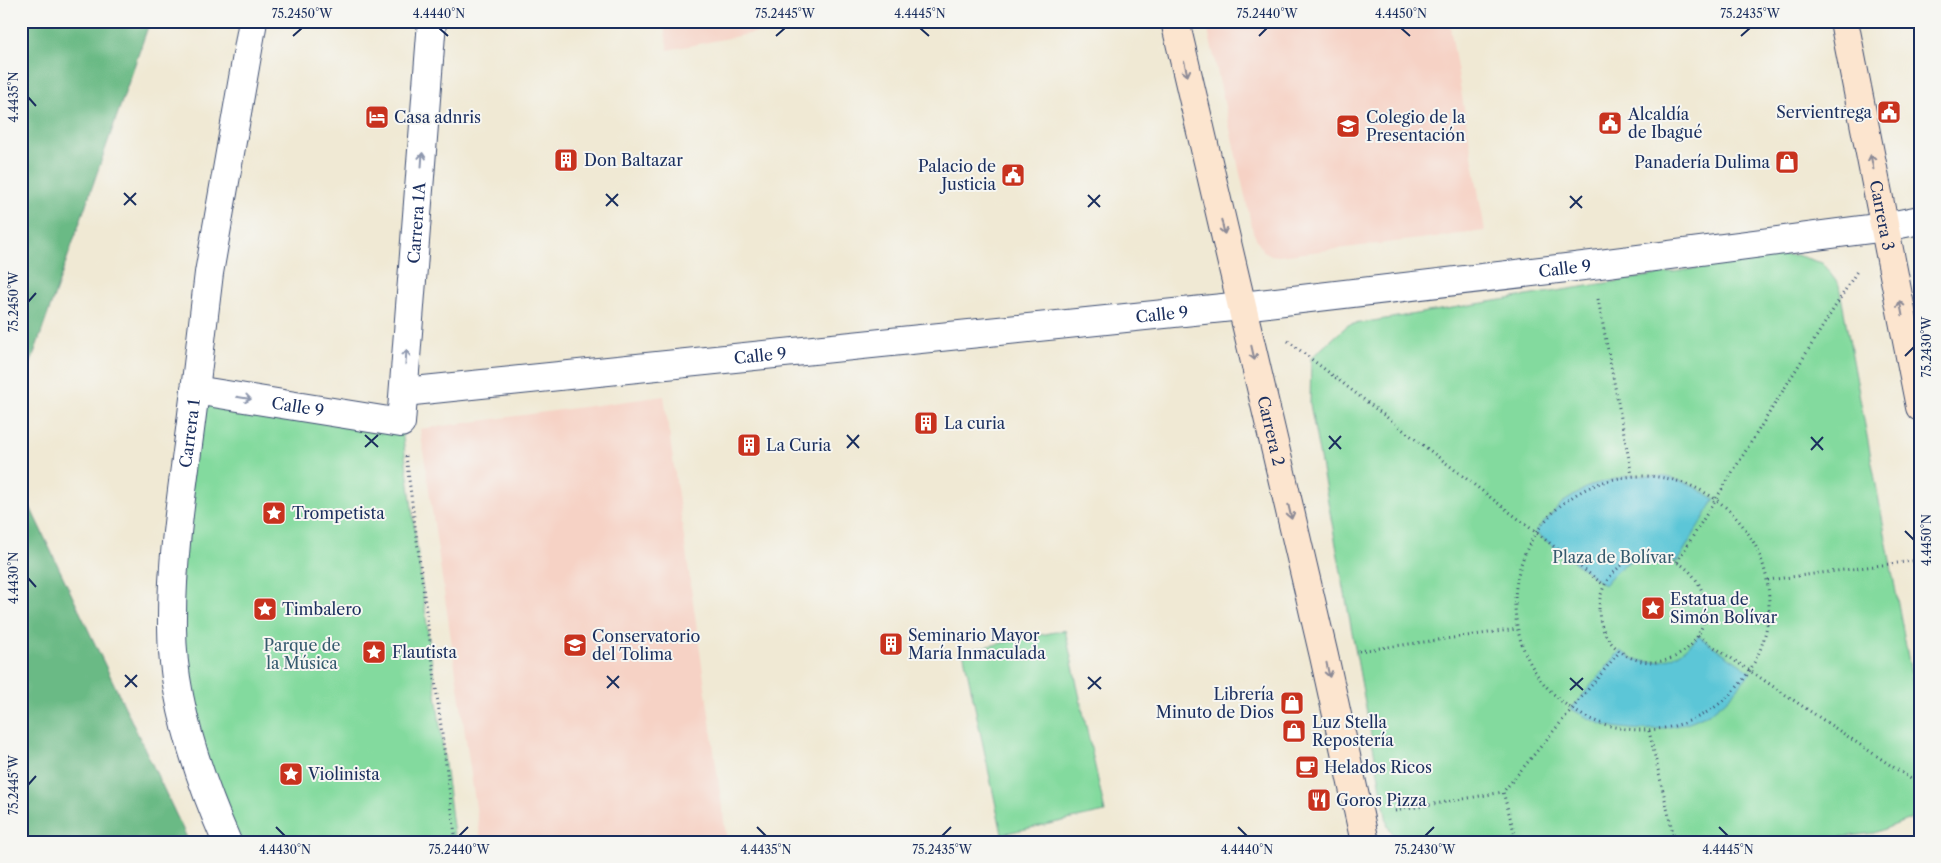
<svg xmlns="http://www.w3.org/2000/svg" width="1941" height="863" viewBox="0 0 1941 863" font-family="'Libre Caslon Text',serif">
  <rect width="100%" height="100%" fill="#f6f6f2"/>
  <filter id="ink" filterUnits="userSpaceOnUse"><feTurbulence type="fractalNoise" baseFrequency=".02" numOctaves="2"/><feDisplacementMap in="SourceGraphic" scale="10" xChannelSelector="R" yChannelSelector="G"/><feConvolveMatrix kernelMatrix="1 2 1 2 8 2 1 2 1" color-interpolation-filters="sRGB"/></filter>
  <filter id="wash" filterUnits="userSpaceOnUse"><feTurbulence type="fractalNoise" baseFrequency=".0096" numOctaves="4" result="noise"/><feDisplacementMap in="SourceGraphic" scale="20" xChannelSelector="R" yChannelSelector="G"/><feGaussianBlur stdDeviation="1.12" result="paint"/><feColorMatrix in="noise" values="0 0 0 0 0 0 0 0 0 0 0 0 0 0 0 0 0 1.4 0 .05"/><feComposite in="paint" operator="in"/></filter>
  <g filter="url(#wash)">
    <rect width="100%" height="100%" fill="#f0e9d4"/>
    <!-- built -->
    <path fill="#f6d2c5" d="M663,21h152l-147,29z
      M1206,21h243l36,210 -206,25 -8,-1 -9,-5 -9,-18z
      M664,396l63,446h-246l-61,-413z"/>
    <!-- green -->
    <path fill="#83da9e" stroke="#4f847e" d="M1796,255l26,8 17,22 81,437v82l-10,15 -36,14 -71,9h-404l-11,-15 -78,-423 1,-46 37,-33 424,-69z
      M195,390l206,33 54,419h-228l-52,-169z
      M1065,630l40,182 -103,22 -39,-183z"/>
    <!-- forest -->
    <path fill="#6aba85" stroke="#427472" d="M21,21h129l-129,370z
      M21,488l168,354h-168z"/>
    <!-- water -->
    <path fill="#5cc6d7" stroke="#3c7a9a" d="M1632,475l35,2 22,7 26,15 -38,63c-35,-13 -50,-4 -73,23l-69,-53 27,-29 29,-18z
      M1698,636l53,36c-7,8 -14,18 -23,26 -29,29 -75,36 -114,29 -15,-2 -29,-11 -43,-18l49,-58c6,3 12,8 18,9 25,7 45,-6 60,-24z"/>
  </g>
  <g filter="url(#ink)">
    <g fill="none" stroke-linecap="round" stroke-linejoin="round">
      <!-- pedestrian casing -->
      <g stroke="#3b4b70" stroke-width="30">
        <g id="pedestrian">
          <path id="s1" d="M1242,306l350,-41 293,-38"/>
        </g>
      </g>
      <!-- minor casing -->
      <g stroke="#3b4b70" stroke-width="30">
        <g id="minor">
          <path d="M1885,227l35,-7"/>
          <path d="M195,390l14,-117 44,-252"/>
          <path id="s2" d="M404,392l838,-86"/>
        </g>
      </g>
      <!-- tertiary casing -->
      <g stroke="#3b4b70" stroke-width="30">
        <g id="tertiary">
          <path id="s3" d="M227,842c-29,-66 -55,-142 -55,-215 -1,-79 14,-159 23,-237l206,33 31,-402"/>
        </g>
      </g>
      <!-- secondary casing -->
      <g stroke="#3b4b70" stroke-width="30">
        <g id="secondary">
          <path id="s4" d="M1175,21l149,635 41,186"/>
          <path id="s5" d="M1844,21l76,386"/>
        </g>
      </g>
      <!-- path -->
      <path stroke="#3b4b70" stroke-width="3" stroke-dasharray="1 4" stroke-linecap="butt" d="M1598,299l34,176
        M1288,341l316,244
        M406,456l50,386
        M1515 603a127 127 0 1 1 254 0a127 127 0 1 1-254 0Z
        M1599 609a53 53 0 1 1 106 0a53 53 0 1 1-106 0Z
        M1677,562l180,-291
        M1768,580l152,-20
        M1698,636l222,149
        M1359,651l158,-22
        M1649,731l26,111
        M1395,811l108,-19
        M1517,842l-14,-50 117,-141"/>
      <!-- pedestrian -->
      <use href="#pedestrian" stroke="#fff" stroke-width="28"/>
      <!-- minor -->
      <use href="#minor" stroke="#fff" stroke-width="28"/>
      <!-- tertiary -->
      <use href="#tertiary" stroke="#fff" stroke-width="28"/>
      <!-- secondary -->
      <use href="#secondary" stroke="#fce5cf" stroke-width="28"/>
    </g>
    <!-- one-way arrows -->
    <defs><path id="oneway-shaft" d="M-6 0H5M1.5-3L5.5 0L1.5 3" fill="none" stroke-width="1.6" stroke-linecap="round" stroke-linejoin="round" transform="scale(1.25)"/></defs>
    <g stroke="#8c8a96">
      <use href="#oneway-shaft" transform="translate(1186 69) rotate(77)"/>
      <use href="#oneway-shaft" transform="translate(1872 162) rotate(-101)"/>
      <use href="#oneway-shaft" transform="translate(1223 227) rotate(77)"/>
      <use href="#oneway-shaft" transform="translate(1901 308) rotate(-101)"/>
      <use href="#oneway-shaft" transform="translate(1253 353) rotate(77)"/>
      <use href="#oneway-shaft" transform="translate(1290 512) rotate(77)"/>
      <use href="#oneway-shaft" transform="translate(1328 670) rotate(78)"/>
    </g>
    <g stroke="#8d97ae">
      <use href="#oneway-shaft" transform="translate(422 160) rotate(-86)"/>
      <use href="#oneway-shaft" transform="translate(406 357) rotate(-86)"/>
      <use href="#oneway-shaft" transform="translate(244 398) rotate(9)"/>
    </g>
  </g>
  <!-- ticks -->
  <path fill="none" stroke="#1b2f5e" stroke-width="2" d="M439,28l9,8M920,28l9,8M1401,28l9,8M293,36l9,-8M776,36l9,-8M1259,36l8,-8M1741,36l9,-8M28,97l8,9M124,193l12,12M606,194l12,12M1088,195l12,12M1570,196l12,12M124,205l12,-12M606,206l12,-12M1088,207l12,-12M1570,208l12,-12M28,302l8,-9M1905,356l9,-9M365,435l13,12M847,435l12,13M1329,436l12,13M1811,437l12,13M365,447l13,-12M847,448l12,-13M1329,449l12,-13M1811,450l12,-13M1905,531l9,9M28,578l8,9M125,675l12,12M607,676l12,12M1088,677l13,12M1570,678l13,12M125,687l12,-12M607,688l12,-12M1088,689l13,-12M1570,690l13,-12M28,785l8,-9M276,827l9,9M757,827l9,9M1238,827l9,9M1719,827l9,9M459,836l9,-9M942,836l9,-9M1425,836l9,-9"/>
  <!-- icons -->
  <defs>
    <g id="civic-square" transform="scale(1.25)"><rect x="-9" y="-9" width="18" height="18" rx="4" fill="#c8321e" stroke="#f6f6f2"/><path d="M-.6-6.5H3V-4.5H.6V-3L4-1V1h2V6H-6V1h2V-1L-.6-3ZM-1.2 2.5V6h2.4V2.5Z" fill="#fff"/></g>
    <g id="hotel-square" transform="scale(1.25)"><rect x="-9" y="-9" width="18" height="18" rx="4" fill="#c8321e" stroke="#f6f6f2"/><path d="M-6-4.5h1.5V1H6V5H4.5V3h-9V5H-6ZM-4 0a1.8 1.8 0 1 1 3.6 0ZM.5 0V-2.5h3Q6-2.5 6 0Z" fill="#fff"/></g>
    <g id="school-square" transform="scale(1.25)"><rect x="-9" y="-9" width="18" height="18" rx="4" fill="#c8321e" stroke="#f6f6f2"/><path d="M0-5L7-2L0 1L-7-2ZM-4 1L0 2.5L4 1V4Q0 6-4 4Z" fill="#fff"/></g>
    <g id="building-square" transform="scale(1.25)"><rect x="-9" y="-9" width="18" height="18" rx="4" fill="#c8321e" stroke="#f6f6f2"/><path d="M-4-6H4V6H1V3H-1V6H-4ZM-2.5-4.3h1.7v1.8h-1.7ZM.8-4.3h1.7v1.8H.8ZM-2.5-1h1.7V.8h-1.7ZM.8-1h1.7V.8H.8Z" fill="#fff"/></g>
    <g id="shop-square" transform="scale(1.25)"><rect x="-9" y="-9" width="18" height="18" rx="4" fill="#c8321e" stroke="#f6f6f2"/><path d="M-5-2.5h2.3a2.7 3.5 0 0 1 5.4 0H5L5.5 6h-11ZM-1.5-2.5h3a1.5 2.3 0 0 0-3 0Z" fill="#fff"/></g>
    <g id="sight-square" transform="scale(1.25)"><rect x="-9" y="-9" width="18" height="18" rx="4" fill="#c8321e" stroke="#f6f6f2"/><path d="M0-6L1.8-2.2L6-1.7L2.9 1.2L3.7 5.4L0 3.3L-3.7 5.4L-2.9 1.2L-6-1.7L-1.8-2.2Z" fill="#fff"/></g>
    <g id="university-square" transform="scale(1.25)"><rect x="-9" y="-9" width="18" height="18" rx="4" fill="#c8321e" stroke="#f6f6f2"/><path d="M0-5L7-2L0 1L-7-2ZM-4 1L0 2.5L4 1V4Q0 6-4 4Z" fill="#fff"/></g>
    <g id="cafe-square" transform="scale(1.25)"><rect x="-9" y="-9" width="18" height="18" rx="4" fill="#c8321e" stroke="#f6f6f2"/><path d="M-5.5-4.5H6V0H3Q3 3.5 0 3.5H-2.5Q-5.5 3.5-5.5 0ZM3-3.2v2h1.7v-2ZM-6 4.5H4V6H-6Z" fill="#fff"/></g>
    <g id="restaurant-square" transform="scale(1.25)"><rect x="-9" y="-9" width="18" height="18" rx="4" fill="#c8321e" stroke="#f6f6f2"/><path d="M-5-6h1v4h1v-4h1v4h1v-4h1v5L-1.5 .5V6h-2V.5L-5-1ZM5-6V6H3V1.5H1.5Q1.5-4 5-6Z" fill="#fff"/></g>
  </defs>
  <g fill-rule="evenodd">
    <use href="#civic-square" x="1889" y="112"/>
    <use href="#hotel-square" x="377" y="117"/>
    <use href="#civic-square" x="1610" y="123"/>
    <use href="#school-square" x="1348" y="126"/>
    <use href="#building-square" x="566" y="160"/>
    <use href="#shop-square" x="1787" y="162"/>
    <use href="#civic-square" x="1013" y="175"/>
    <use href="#building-square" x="926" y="423"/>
    <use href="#building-square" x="749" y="445"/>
    <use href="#sight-square" x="274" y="513"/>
    <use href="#sight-square" x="1653" y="608"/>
    <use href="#sight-square" x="265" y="609"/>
    <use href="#building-square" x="891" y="644"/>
    <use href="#university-square" x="575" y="645"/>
    <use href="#sight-square" x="374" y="652"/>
    <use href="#shop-square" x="1292" y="703"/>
    <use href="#shop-square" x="1294" y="731"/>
    <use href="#cafe-square" x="1307" y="767"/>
    <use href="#sight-square" x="291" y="774"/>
    <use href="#restaurant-square" x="1319" y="800"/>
  </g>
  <g text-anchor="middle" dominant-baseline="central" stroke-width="4" stroke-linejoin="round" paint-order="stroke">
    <!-- poi labels -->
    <g font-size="16" fill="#1b2f5e" stroke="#f6f6f2" text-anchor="start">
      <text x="1872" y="112" text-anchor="end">Servientrega</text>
      <text x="1628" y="114">Alcaldía<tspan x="1628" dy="18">de Ibagué</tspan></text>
      <text x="394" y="117">Casa adnris</text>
      <text x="1366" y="117">Colegio de la<tspan x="1366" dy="18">Presentación</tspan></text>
      <text x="584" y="160">Don Baltazar</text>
      <text x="1770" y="162" text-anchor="end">Panadería Dulima</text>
      <text x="996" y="166" text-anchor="end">Palacio de<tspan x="996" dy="18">Justicia</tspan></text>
      <text x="944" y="423">La curia</text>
      <text x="766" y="445">La Curia</text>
      <text x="292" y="513">Trompetista</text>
      <text x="1670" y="599">Estatua de<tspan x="1670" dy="18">Simón Bolívar</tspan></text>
      <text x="282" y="609">Timbalero</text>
      <text x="908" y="635">Seminario Mayor<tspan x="908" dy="18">María Inmaculada</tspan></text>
      <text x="592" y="636">Conservatorio<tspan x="592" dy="18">del Tolima</tspan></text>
      <text x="392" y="652">Flautista</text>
      <text x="1274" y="694" text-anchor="end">Librería<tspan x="1274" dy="18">Minuto de Dios</tspan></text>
      <text x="1312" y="722">Luz Stella<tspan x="1312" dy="18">Repostería</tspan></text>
      <text x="1324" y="767">Helados Ricos</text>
      <text x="308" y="774">Violinista</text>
      <text x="1336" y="800">Goros Pizza</text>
    </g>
    <!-- street labels -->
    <g font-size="16" fill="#1b2f5e" stroke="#f6f6f2">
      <text stroke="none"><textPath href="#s5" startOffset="198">Carrera 3</textPath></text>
      <text stroke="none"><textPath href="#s3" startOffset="871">Carrera 1A</textPath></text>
      <text stroke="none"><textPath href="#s1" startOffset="325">Calle 9</textPath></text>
      <text stroke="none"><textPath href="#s2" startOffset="762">Calle 9</textPath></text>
      <text stroke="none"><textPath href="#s2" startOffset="358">Calle 9</textPath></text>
      <text stroke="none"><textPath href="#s3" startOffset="566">Calle 9</textPath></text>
      <text stroke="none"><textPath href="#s4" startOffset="421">Carrera 2</textPath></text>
      <text stroke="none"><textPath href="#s3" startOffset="418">Carrera 1</textPath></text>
    </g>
    <!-- park labels -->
    <g font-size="16" fill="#355a6e" stroke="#f6f6f2">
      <text x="1613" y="557">Plaza de Bolívar</text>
      <text x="302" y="645">Parque de<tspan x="302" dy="18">la Música</tspan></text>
    </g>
  </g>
  <!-- margin -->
  <rect width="1941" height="863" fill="none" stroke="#f6f6f2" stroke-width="55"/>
  <rect x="28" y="28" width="1886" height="808" fill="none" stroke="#1b2f5e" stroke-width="2"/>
  <g font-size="12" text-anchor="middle" fill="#1b2f5e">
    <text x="302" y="18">75.2450°W</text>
    <text x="439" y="18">4.4440°N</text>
    <text x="785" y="18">75.2445°W</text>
    <text x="920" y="18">4.4445°N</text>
    <text x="1267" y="18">75.2440°W</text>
    <text x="1401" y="18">4.4450°N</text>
    <text x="1750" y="18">75.2435°W</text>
    <text transform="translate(14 97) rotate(-90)" y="4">4.4435°N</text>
    <text transform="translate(14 302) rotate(-90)" y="4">75.2450°W</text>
    <text transform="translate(1927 347) rotate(-90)" y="4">75.2430°W</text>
    <text transform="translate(1927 540) rotate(-90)" y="4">4.4450°N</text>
    <text transform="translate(14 578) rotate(-90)" y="4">4.4430°N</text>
    <text transform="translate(14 785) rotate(-90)" y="4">75.2445°W</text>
    <text x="285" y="854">4.4430°N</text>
    <text x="459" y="854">75.2440°W</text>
    <text x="766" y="854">4.4435°N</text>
    <text x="942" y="854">75.2435°W</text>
    <text x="1247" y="854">4.4440°N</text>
    <text x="1425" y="854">75.2430°W</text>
    <text x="1728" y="854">4.4445°N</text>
  </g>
</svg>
